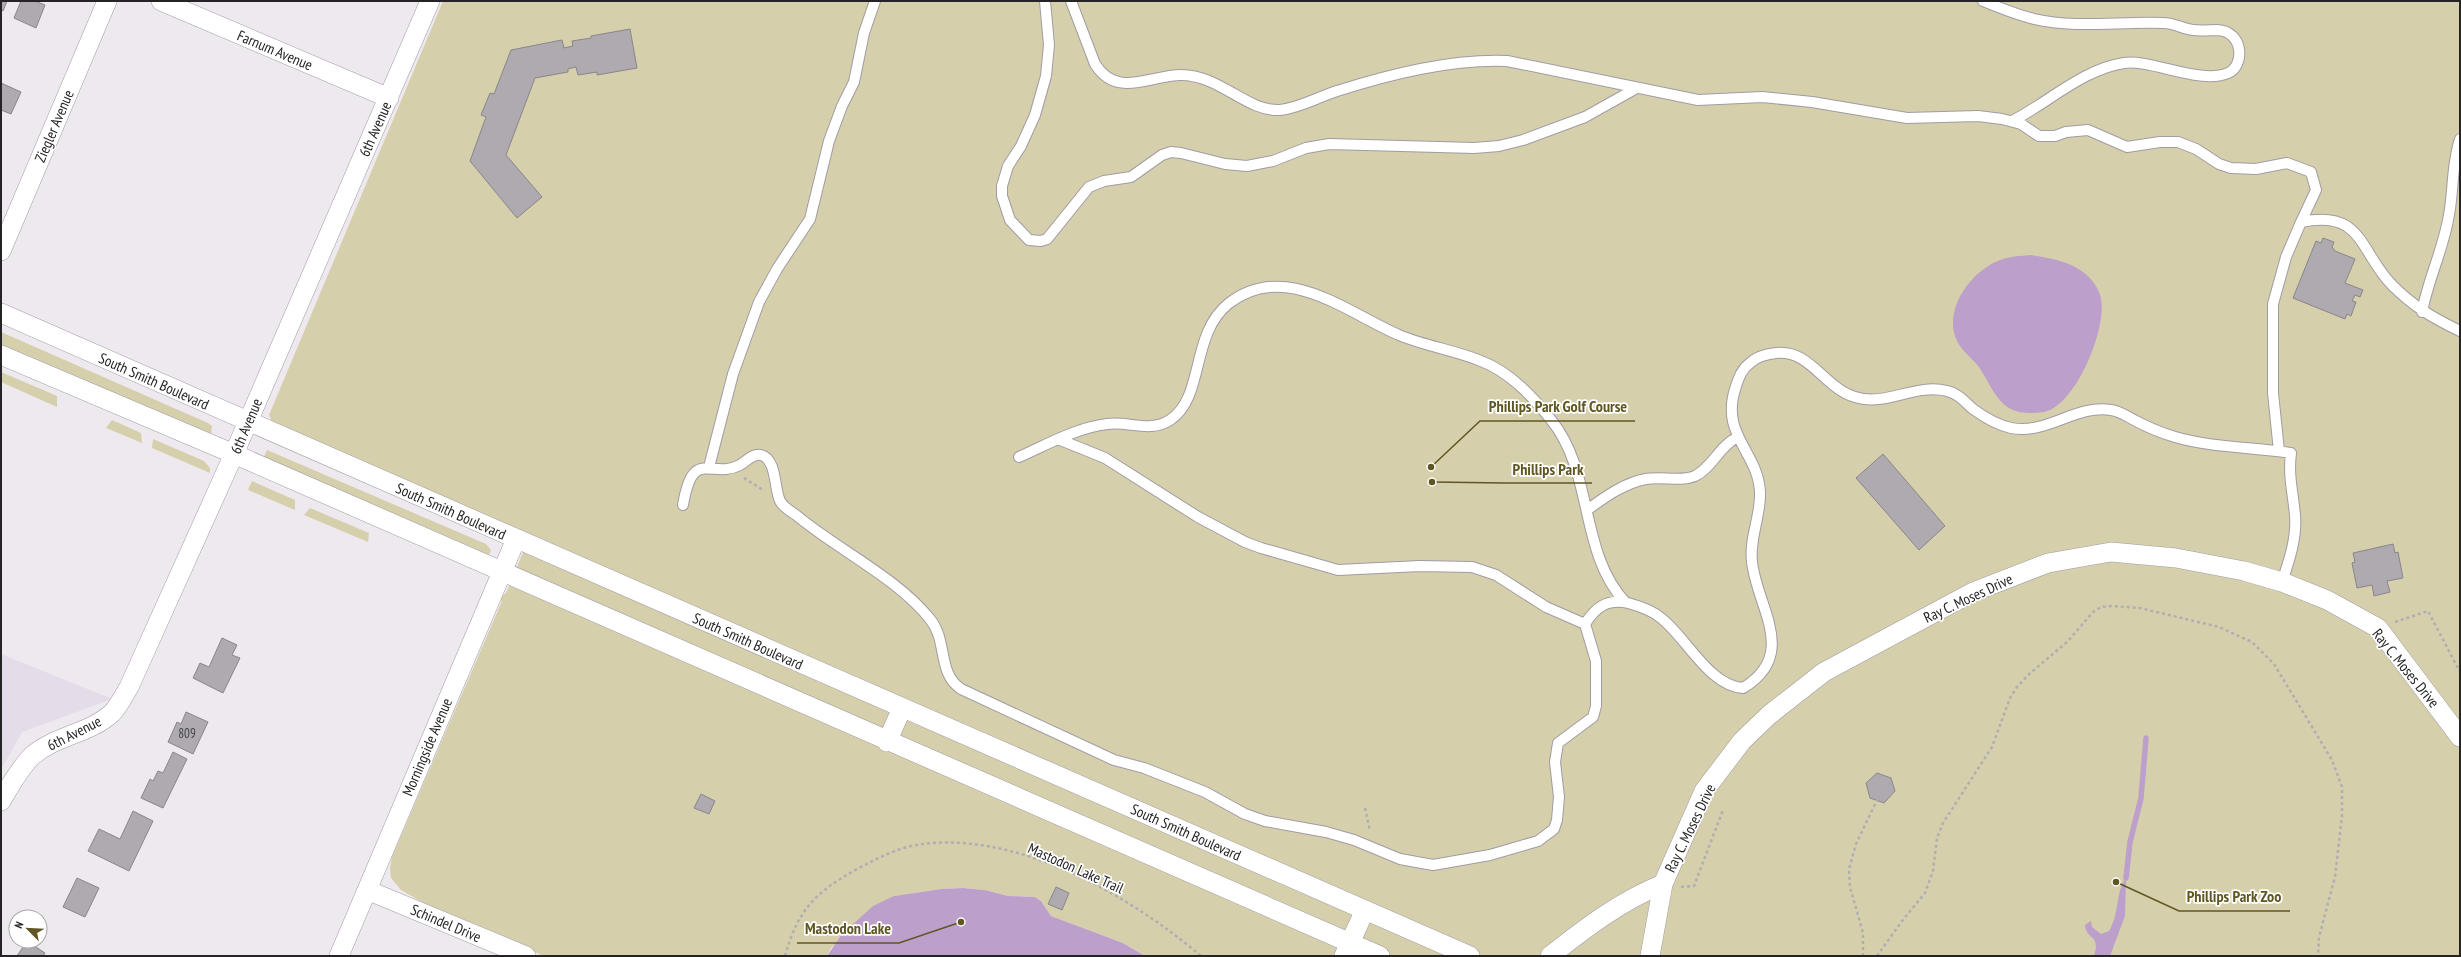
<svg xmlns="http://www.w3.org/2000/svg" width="2461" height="957" viewBox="0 0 2461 957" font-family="'PT Sans Narrow',sans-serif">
  <rect width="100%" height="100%" fill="#ede9ef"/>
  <!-- built -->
  <path fill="#e4dce9" d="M1,654l111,45 -90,33 -21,38z"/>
  <!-- green -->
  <path fill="#d6cfab" d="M443,1h2017v955h-1315l-22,-13 -72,-27 -10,-15 -6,-4 -27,-1 -23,-6 -22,-2 -22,1 -47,7 -63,52 -4,8h-283l-110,-47 -33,-19 -10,-12 -1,-10 2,-11 110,-256 -3,-2 7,-6 23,-55 -256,-114 -4,-9z
    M1,332l207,91 4,3 -1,8 -210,-87z
    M1,372l56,24v11l-56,-25z
    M112,420l29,13 1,10 -36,-15z
    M153,439l51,22 6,7v5l-58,-25z
    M267,450l219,94 5,6 -3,7 -225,-98z
    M252,481l43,19v10l-47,-20z
    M310,508l59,25 -1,9 -64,-27z"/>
  <!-- water -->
  <path fill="#bd9fcc" d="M2030,255c26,4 57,9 69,37 13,28 -23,115 -55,120 -43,6 -46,-15 -65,-45 -8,-10 -20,-18 -24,-31 -10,-31 19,-68 48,-77 9,-3 18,-3 27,-4z
    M2126,878l-1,38 -15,40h-16c7,-22 -8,-16 -9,-31l6,-4 1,6 9,7 8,-3c11,-18 6,-38 17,-53z
    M963,888l22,2 23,6 27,1 6,4 10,15 72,27 22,13h-318l15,-22 31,-28 21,-10 47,-7z"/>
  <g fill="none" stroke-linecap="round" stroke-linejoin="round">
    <!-- stream -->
    <path stroke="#bd9fcc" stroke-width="5.5" d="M2126,878l4,-36 11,-44 5,-60"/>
  </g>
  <!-- building -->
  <path fill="#aeaab0" stroke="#89858b" d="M1,1h6l-4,10 -2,-1z
    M21,1h14l10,4 -9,23 -22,-10z
    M630,29l7,39 -40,7v-3l-19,3 -2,-8 -8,2v3l-33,6 -29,77 36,42 -25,21 -47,-57 16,-44 -5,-2 9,-22 4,1 17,-44 51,-10 2,8 9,-2 -1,-5 19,-3v-2z
    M1,83l20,9 -10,22 -10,-4z
    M2323,238l11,4 -2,5 3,4 20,8 -10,24 18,7 -3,7 -5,-2 -3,6 4,1 -5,14 -4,-2 -2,5 -52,-21 23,-57 5,2z
    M1883,454l62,72 -26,24 -63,-72z
    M2393,544l2,9 3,-1 5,26 -16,3 3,11 -16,4 -2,-11 -15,3 -5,-25 3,-1 -2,-9z
    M222,638l15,7 -5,10 8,3 -17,35 -30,-15 7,-15 9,4z
    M186,712l22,10 -15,32 -25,-12 9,-20 4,2z
    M173,752l14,7 -24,49 -22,-10 9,-19 3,2 5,-10 5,2z
    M1877,773l14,5 4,13 -11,12 -14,-5 -4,-15z
    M701,794l14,7 -6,13 -15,-6z
    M133,811l20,10 -24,50 -41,-20 11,-22 21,10z
    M77,878l22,10 -14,29 -22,-10z
    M1056,887l13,6 -7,17 -14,-6z
    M27,941l18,12 -2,3h-26z"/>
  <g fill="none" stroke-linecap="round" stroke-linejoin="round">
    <!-- lane casing -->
    <g stroke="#a09ca3" stroke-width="12">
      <path id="lane" d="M1045,1l4,44 -3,31 -11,39 -14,31 -13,20 -6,20v10l8,24 19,20 12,1 6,-2 42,-52 15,-6 27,-4 31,-22 9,-3 10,1 44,11 22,2 26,-5 33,-13 23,-4 145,4 25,-2 24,-6 62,-23 50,-28
        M1071,1l24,63c22,35 55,11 86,11 39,0 66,37 99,35 20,-2 38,-13 57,-19 54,-17 113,-32 170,-30l191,39 64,-3 50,5 95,16 71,-2 24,3 19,5 18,12h16l11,-4 22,-2 39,17 33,-5h18l18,7 23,15 12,4 25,1 31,-6 24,9 5,18 -15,32
        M1983,1c17,7 34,14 51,18 43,10 86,2 130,4 10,0 19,6 29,7 8,1 16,0 24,0 27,1 28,36 11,43 -27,12 -77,-14 -104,-10 -41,6 -76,40 -112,58
        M2422,312c6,-32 20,-60 26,-92 6,-27 3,-54 12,-81
        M1058,439l47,19 93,59 47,25 16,6 77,22 82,-4 52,1 24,8 50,32 39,17
        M2279,451l-6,-58v-89l13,-47 15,-35c62,-13 58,29 91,63 22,22 41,33 68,46
        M1019,457c29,-13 57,-29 88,-33 22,-3 43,9 63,-4 35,-23 20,-85 58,-116 57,-45 119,9 171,31 26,11 55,15 82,26 29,11 52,36 71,60 42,53 27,131 73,181
        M709,467l24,-93 26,-72 18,-33 33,-50 19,-78 13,-35 12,-24 10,-49 11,-32
        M683,505c10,-59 28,-25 57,-40 7,-4 13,-12 21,-10 16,4 13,34 19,46 3,6 10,10 16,14 42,35 100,62 134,104 18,22 7,54 31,70l153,71 30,8 61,24 40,22 20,7 61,11 28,8 46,19 33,6 57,-10 48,-14 16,-12 3,-9 2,-23 -4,-35 3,-19 35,-26 3,-11v-45l-11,-37c10,-16 22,-26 43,-21 11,3 24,7 33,15 25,19 48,68 82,70 56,-34 14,-80 9,-126 -3,-24 9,-46 8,-70 -2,-41 -41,-57 -24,-106 3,-9 6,-17 14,-23 7,-7 17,-9 26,-10 34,-4 48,35 79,44 31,10 60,-14 92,-6 11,2 18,11 26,18 11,8 24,16 38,19 36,7 65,-24 100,-18 9,1 17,7 25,11 13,7 26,12 39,16 38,11 78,10 116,16 -3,22 2,40 4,62 2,23 -6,46 -13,67
        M1587,510c18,-13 37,-27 59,-31 15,-3 35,3 49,-3 18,-9 24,-30 43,-39"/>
    </g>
    <!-- street casing -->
    <g stroke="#a09ca3" stroke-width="20">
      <path id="street" d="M161,1l228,97
        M1,251l106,-250
        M1,313l1469,643
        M1,355l233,99 1146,502
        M887,742l15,-34
        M1,801c9,-15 18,-32 31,-45 24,-21 57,-22 80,-43 7,-7 12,-18 17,-26l105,-233 196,-453
        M367,890l159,66
        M339,956l177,-417
        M1344,956l21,-46
        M1550,956c34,-27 72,-56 113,-72
        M1650,956l13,-72 41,-93 38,-50 27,-26 55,-43 149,-80 75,-29 63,-11 65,6 68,13 38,11 45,18 51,28 82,109"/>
    </g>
    <!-- path -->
    <path stroke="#b1aeb3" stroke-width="2.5" stroke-dasharray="3 3" stroke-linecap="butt" d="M744,478l19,12
      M2395,622l33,-11 32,61
      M1365,808l5,23
      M1681,887l13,-1 29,-76
      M785,956c13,-47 31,-64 72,-87 19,-10 38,-20 59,-24 98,-16 212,49 285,111
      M1863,956v-23l-13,-46 -1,-18 7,-25 21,-44
      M1877,956l25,-35 23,-28 8,-22 4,-33 6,-15 49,-76 18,-49 7,-11 11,-12 39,-33 26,-30 8,-5 11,-1 28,2 79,19 33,15 22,22 58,96 10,27v29l-7,61 -16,60 -1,19"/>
    <!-- lane -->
    <use href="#lane" stroke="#fff" stroke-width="10"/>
    <!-- street -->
    <use href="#street" stroke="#fff" stroke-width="19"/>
  </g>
  <g text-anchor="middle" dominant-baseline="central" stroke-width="3.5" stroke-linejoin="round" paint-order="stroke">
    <!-- number labels -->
    <g font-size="13" fill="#474548">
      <text x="187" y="733">809</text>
    </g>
    <!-- street labels -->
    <g font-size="15" fill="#252326" stroke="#fff">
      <text transform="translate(275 50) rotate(23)">Farnum Avenue</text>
      <text transform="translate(54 126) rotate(-67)">Ziegler Avenue</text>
      <text transform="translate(375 129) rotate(-66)">6th Avenue</text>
      <text transform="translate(154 381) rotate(24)">South Smith Boulevard</text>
      <text transform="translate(246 426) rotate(-67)">6th Avenue</text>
      <text transform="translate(451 511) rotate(24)">South Smith Boulevard</text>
      <text transform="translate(1968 598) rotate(-25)">Ray C. Moses Drive</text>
      <text transform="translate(748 641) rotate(24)">South Smith Boulevard</text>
      <text transform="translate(2406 668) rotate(51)">Ray C. Moses Drive</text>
      <text transform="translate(74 733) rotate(-27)">6th Avenue</text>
      <text transform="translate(427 747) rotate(-67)">Morningside Avenue</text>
      <text transform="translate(1690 828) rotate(-64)">Ray C. Moses Drive</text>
      <text transform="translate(1186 832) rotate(24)">South Smith Boulevard</text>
      <text transform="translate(1076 868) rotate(24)">Mastodon Lake Trail</text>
      <text transform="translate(446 923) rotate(23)">Schindel Drive</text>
    </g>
  </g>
  <!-- callouts -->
  <path fill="none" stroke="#605622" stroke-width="1.5" d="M1431 467L1480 421H1635M1432 482L1505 483H1592M2116 882L2179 911H2290M961 922L899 943H797"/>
  <g fill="#605622" stroke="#fff" stroke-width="1.5">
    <circle cx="1431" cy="467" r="4"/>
    <circle cx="1432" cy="482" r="4"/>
    <circle cx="2116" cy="882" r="4"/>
    <circle cx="961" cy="922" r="4"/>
  </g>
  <g font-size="16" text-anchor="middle" font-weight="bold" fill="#605622" stroke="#fff" stroke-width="3.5" stroke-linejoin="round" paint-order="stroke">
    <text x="1558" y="412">Phillips Park Golf Course</text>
    <text x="1548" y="475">Phillips Park</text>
    <text x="2234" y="902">Phillips Park Zoo</text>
    <text x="848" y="934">Mastodon Lake</text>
  </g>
  <!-- border -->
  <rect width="2461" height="957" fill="none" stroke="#252326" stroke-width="4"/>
  <!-- north arrow -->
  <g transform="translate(28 929) rotate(294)"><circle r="19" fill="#ffffff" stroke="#a8a7a8"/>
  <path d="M0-3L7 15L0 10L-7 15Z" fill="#605622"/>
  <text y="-6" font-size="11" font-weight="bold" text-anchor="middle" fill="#252326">N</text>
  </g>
</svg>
